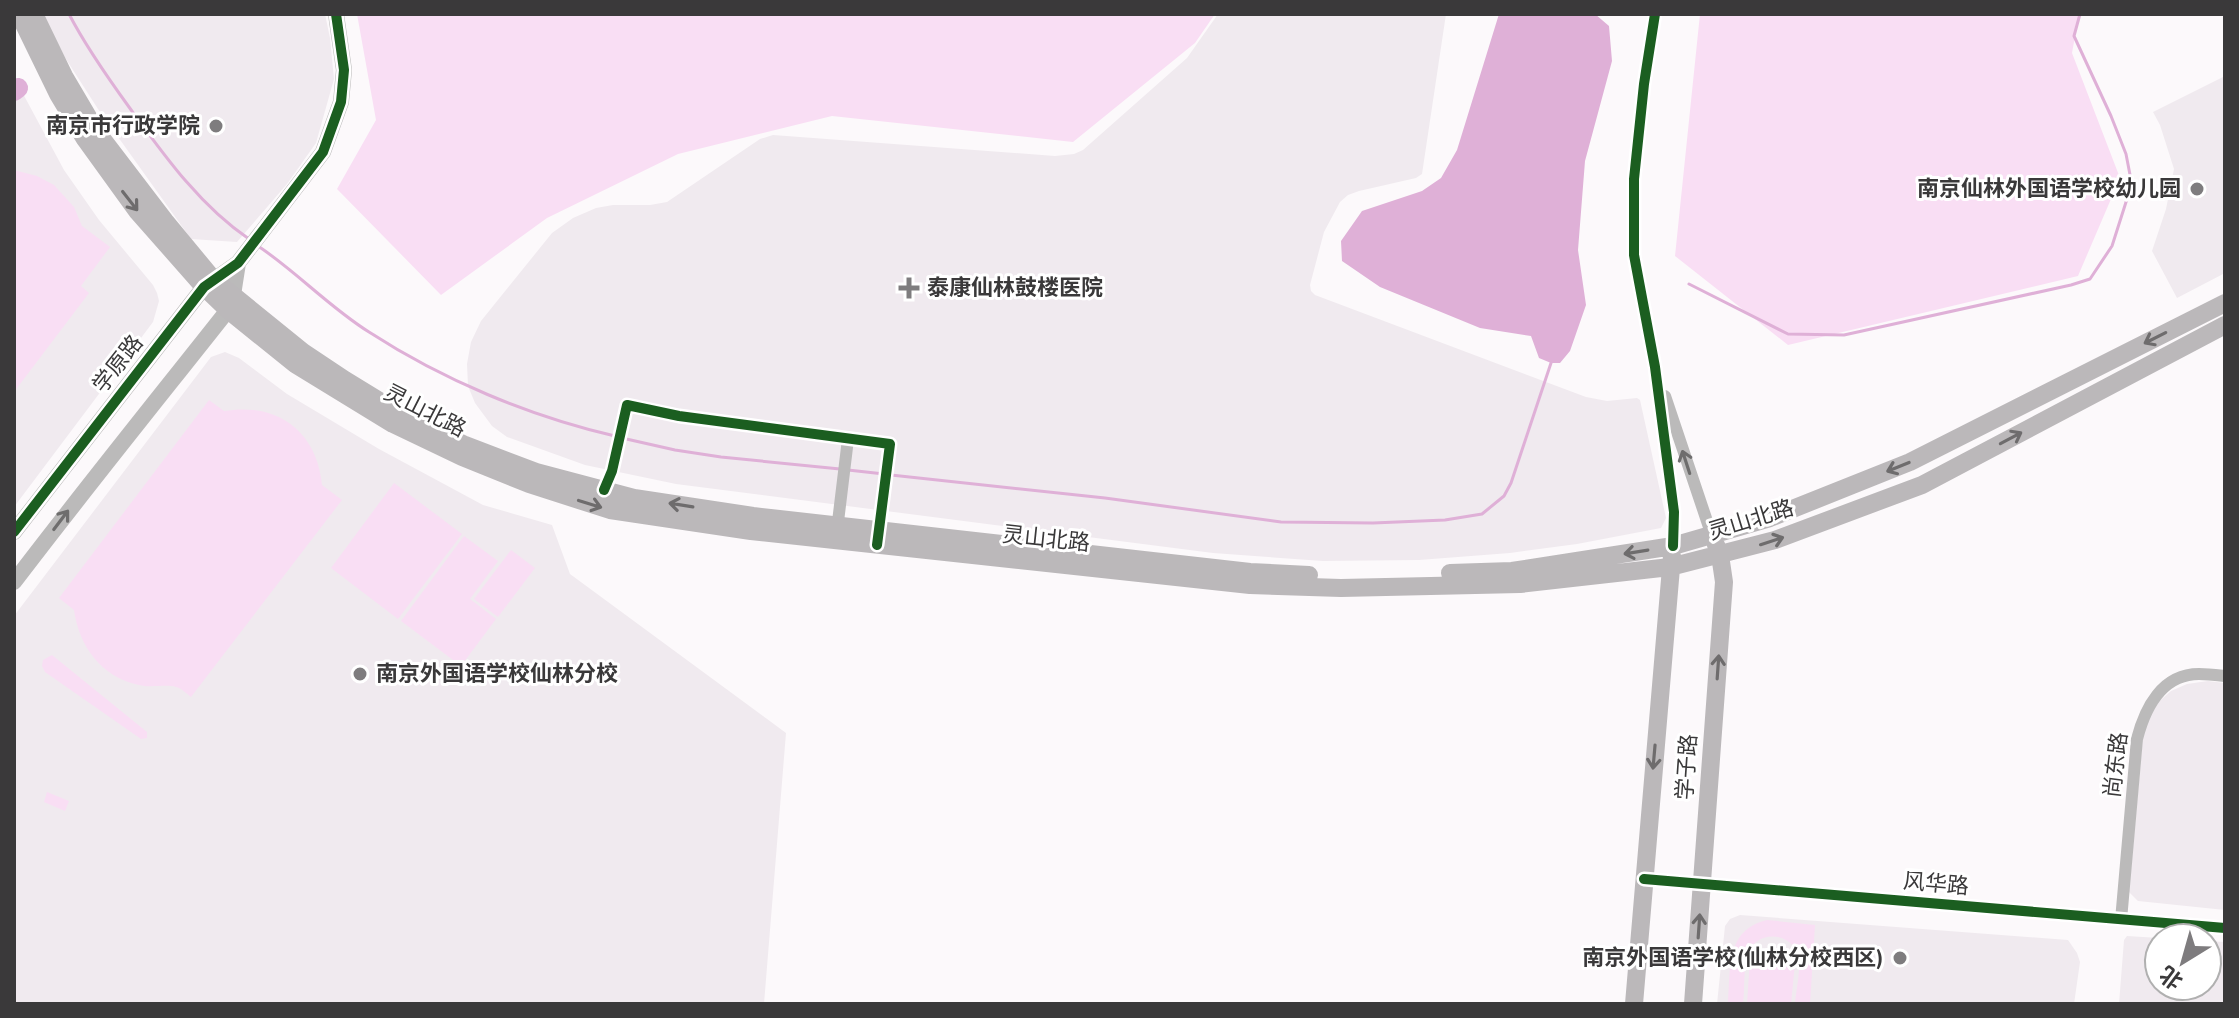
<svg xmlns="http://www.w3.org/2000/svg" width="2239" height="1018" viewBox="0 0 2239 1018" font-family="'Nunito Sans','Noto Sans SC',sans-serif">
  <rect width="100%" height="100%" fill="#fcf9fb"/>
  <!-- built -->
  <path fill="#f0eaef" d="M43,14h282l5,24 4,41 -18,64 -29,41 -50,58 -46,-3 -93,-130 -34,-53z
    M1218,14h228l-24,160 -6,4 -57,13 -11,4 -8,7 -16,30 -14,53 1,6 4,4 271,102 21,4 30,-3 3,2 26,118 -5,10 -84,16 -67,9 -91,7 -96,1 -110,-8 -537,-69 -91,-19 -78,-28 -15,-11 -17,-23 -7,-17 -1,-22 4,-22 10,-21 71,-88 21,-15 23,-10 17,-3h37l17,-3 93,-63 13,-4 282,21 19,-2 9,-4 104,-92z
    M2225,76v197l-48,25 -25,-47 14,-42 8,-40 -14,-44 -7,-13z
    M14,77l50,93 35,50 54,65 4,8 2,8 -6,21 -139,185z
    M225,352l14,6 48,36 92,55 104,56 69,20 18,49 216,159 -22,271h-750v-388l197,-259z
    M2208,681l17,2v227l-87,-9 -9,-9 15,-167 11,-20 16,-14 16,-7z
    M1740,915l328,25 9,13 3,9 -6,42h-357l8,-78 5,-7z
    M2127,936l32,2v48h48v-45l18,1v62h-106l5,-64z"/>
  <!-- green -->
  <path fill="#f9def4" d="M357,14h858l-20,29 -122,99 -241,-26 -154,38 -131,64 -106,77 -104,-106 39,-69z
    M1700,14h379l-7,39 48,125 -42,98 -290,69 -113,-89z
    M14,170l23,6 17,9 20,22 8,19 28,21 -29,39 8,7 -75,99z
    M209,400l15,11c53,-9 93,20 98,74l20,15 -151,197c-4,-3 -10,-9 -15,-10 -9,-3 -26,1 -37,-2 -38,-8 -60,-39 -65,-75l-15,-12z
    M394,483l68,51 -64,85 -67,-51z
    M464,536l34,25 -28,38 26,20 -35,47 -60,-45z
    M511,550l24,18 -37,49 -24,-18z
    M52,655l95,77v6l-6,1 -96,-67 -3,-6 1,-6z
    M47,792l22,9 -4,10 -21,-9z
    M1767,920l48,5 -5,79h-15c1,-15 7,-36 2,-51 -8,-22 -41,-22 -49,0 -5,15 -3,35 -5,51h-15c3,-35 -3,-74 39,-84z
    M1750,959l45,4 -4,41h-44z"/>
  <!-- water -->
  <path fill="#dfb0d7" d="M1499,14h96l14,12 3,35 -27,100 -7,89 8,55 -16,46 -10,12h-9l-12,-5 -8,-22 -51,-8 -100,-41 -38,-26 -1,-20 21,-30 60,-20 19,-13 16,-28z"/>
  <g fill="none" stroke-linecap="round" stroke-linejoin="round">
    <!-- stream -->
    <path stroke="#dfb0d7" stroke-width="3" d="M69,14c17,33 39,64 60,93 35,48 71,99 120,132
      M258,246c39,26 71,61 111,86 74,48 160,84 246,104
      M1689,284l99,50 56,1 227,-50 19,-6 22,-33 15,-47 4,-19 -5,-26 -15,-38 -37,-80 6,-22
      M622,438l53,12 46,7 119,12
      M848,470l36,4
      M891,475l214,23 176,24 92,1 72,-3 37,-6 22,-18 7,-13 40,-120"/>
    <!-- river -->
    <path stroke="#dfb0d7" stroke-width="20" d="M14,91l4,-3"/>
    <!-- minor -->
    <path stroke="#bbbaba" stroke-width="12" d="M1655,14l-11,70 -10,95v76l21,112 19,145 -1,34
      M1665,396l47,140
      M604,490l8,-19 15,-66 52,11 211,28 -11,90
      M837,530l11,-91
      M1644,879l581,49
      M2121,920l16,-181c8,-31 25,-65 62,-65 9,0 17,1 26,2"/>
    <!-- tertiary -->
    <path stroke="#bbbaba" stroke-width="16" d="M14,532l190,-245 34,-24 85,-111 18,-50 3,-32 -8,-56
      M14,582c70,-92 142,-181 214,-272l5,-15 5,-32"/>
    <!-- secondary -->
    <path stroke="#bbb8ba" stroke-width="18" d="M19,14l39,80 27,45 52,72 67,76 24,23 67,54 98,60 69,33 67,27 81,26 141,21 499,54 91,3 179,-4 150,-17 105,-27 147,-55 303,-160
      M34,14l30,62 33,56 68,89 48,58 90,73 42,28 49,30 71,35 71,27 98,26 119,18 497,56 59,3
      M1450,573l62,-2 161,-25 97,-28 140,-56 315,-159
      M1634,1004l38,-448
      M1693,1004l31,-422 -4,-27 -4,-10"/>
    <!-- cycleway casing -->
    <g stroke="#fff" stroke-width="15">
      <path id="cycleway" d="M1655,14l-11,70 -10,95v76l21,112 19,145 -1,34
        M604,490l8,-19 15,-66 52,11 211,28 -13,101
        M14,532l190,-245 34,-24 85,-111 18,-50 3,-32 -8,-56
        M1644,879l581,49"/>
    </g>
    <!-- cycleway -->
    <use href="#cycleway" stroke="#1b5e20" stroke-width="10"/>
  </g>
  <!-- one-way arrows -->
  <defs><path id="oneway-shaft" d="M-6 0H5M1.5-3L5.5 0L1.5 3" fill="none" stroke-width="1.6" stroke-linecap="round" stroke-linejoin="round" transform="scale(2)"/></defs>
  <g stroke="#6e6c6d">
    <use href="#oneway-shaft" transform="translate(130 201) rotate(52)"/>
    <use href="#oneway-shaft" transform="translate(2155 338) rotate(153)"/>
    <use href="#oneway-shaft" transform="translate(2011 438) rotate(-28)"/>
    <use href="#oneway-shaft" transform="translate(1898 467) rotate(158)"/>
    <use href="#oneway-shaft" transform="translate(590 504) rotate(17)"/>
    <use href="#oneway-shaft" transform="translate(681 505) rotate(-171)"/>
    <use href="#oneway-shaft" transform="translate(1772 541) rotate(-18)"/>
    <use href="#oneway-shaft" transform="translate(1636 552) rotate(171)"/>
    <use href="#oneway-shaft" transform="translate(1718 667) rotate(-86)"/>
    <use href="#oneway-shaft" transform="translate(1654 757) rotate(95)"/>
    <use href="#oneway-shaft" transform="translate(1699 926) rotate(-86)"/>
  </g>
  <g stroke="#6e6d6d">
    <use href="#oneway-shaft" transform="translate(1686 462) rotate(-108)"/>
    <use href="#oneway-shaft" transform="translate(61 520) rotate(-53)"/>
  </g>
  <!-- markers -->
  <g fill="#7e7c7e" stroke="#fff" stroke-width="3">
    <circle cx="216" cy="126" r="8"/>
    <circle cx="2197" cy="189" r="8"/>
    <path d="M905 276h8v8h8v8h-8v8h-8v-8h-8v-8h8z"/>
    <circle cx="360" cy="674" r="8"/>
    <circle cx="1900" cy="958" r="8"/>
  </g>
  <g text-anchor="middle" dominant-baseline="central" stroke-width="6" stroke-linejoin="round" paint-order="stroke">
    <!-- poi labels -->
    <g font-size="22" font-weight="bold" fill="#3a393a" stroke="#fff" text-anchor="end">
      <text x="200" y="126">南京市行政学院</text>
      <text x="2181" y="189">南京仙林外国语学校幼儿园</text>
      <text x="927" y="288" text-anchor="start">泰康仙林鼓楼医院</text>
      <text x="376" y="674" text-anchor="start">南京外国语学校仙林分校</text>
      <text x="1884" y="958">南京外国语学校(仙林分校西区)</text>
    </g>
    <!-- street labels -->
    <g font-size="22" fill="#3a393a" stroke="#fff">
      <text transform="translate(118 364) rotate(-52)">学原路</text>
      <text transform="translate(425 411) rotate(27)">灵山北路</text>
      <text transform="translate(1751 520) rotate(-17)">灵山北路</text>
      <text transform="translate(1046 539) rotate(6)">灵山北路</text>
      <text transform="translate(2116 765) rotate(-83)">尚东路</text>
      <text transform="translate(1687 767) rotate(-86)">学子路</text>
      <text transform="translate(1936 884) rotate(5)">风华路</text>
    </g>
  </g>
  <!-- border -->
  <rect width="2239" height="1018" fill="none" stroke="#3a393a" stroke-width="32"/>
  <!-- north arrow -->
  <g transform="translate(2183 962) rotate(217)"><circle r="38" fill="#ffffff" stroke="#b0b0b0" stroke-width="2"/>
  <path d="M0-6L14 30L0 20L-14 30Z" fill="#7e7c7e"/>
  <text y="-12" font-size="22" font-weight="bold" text-anchor="middle" fill="#3a393a">北</text>
  </g>
</svg>
